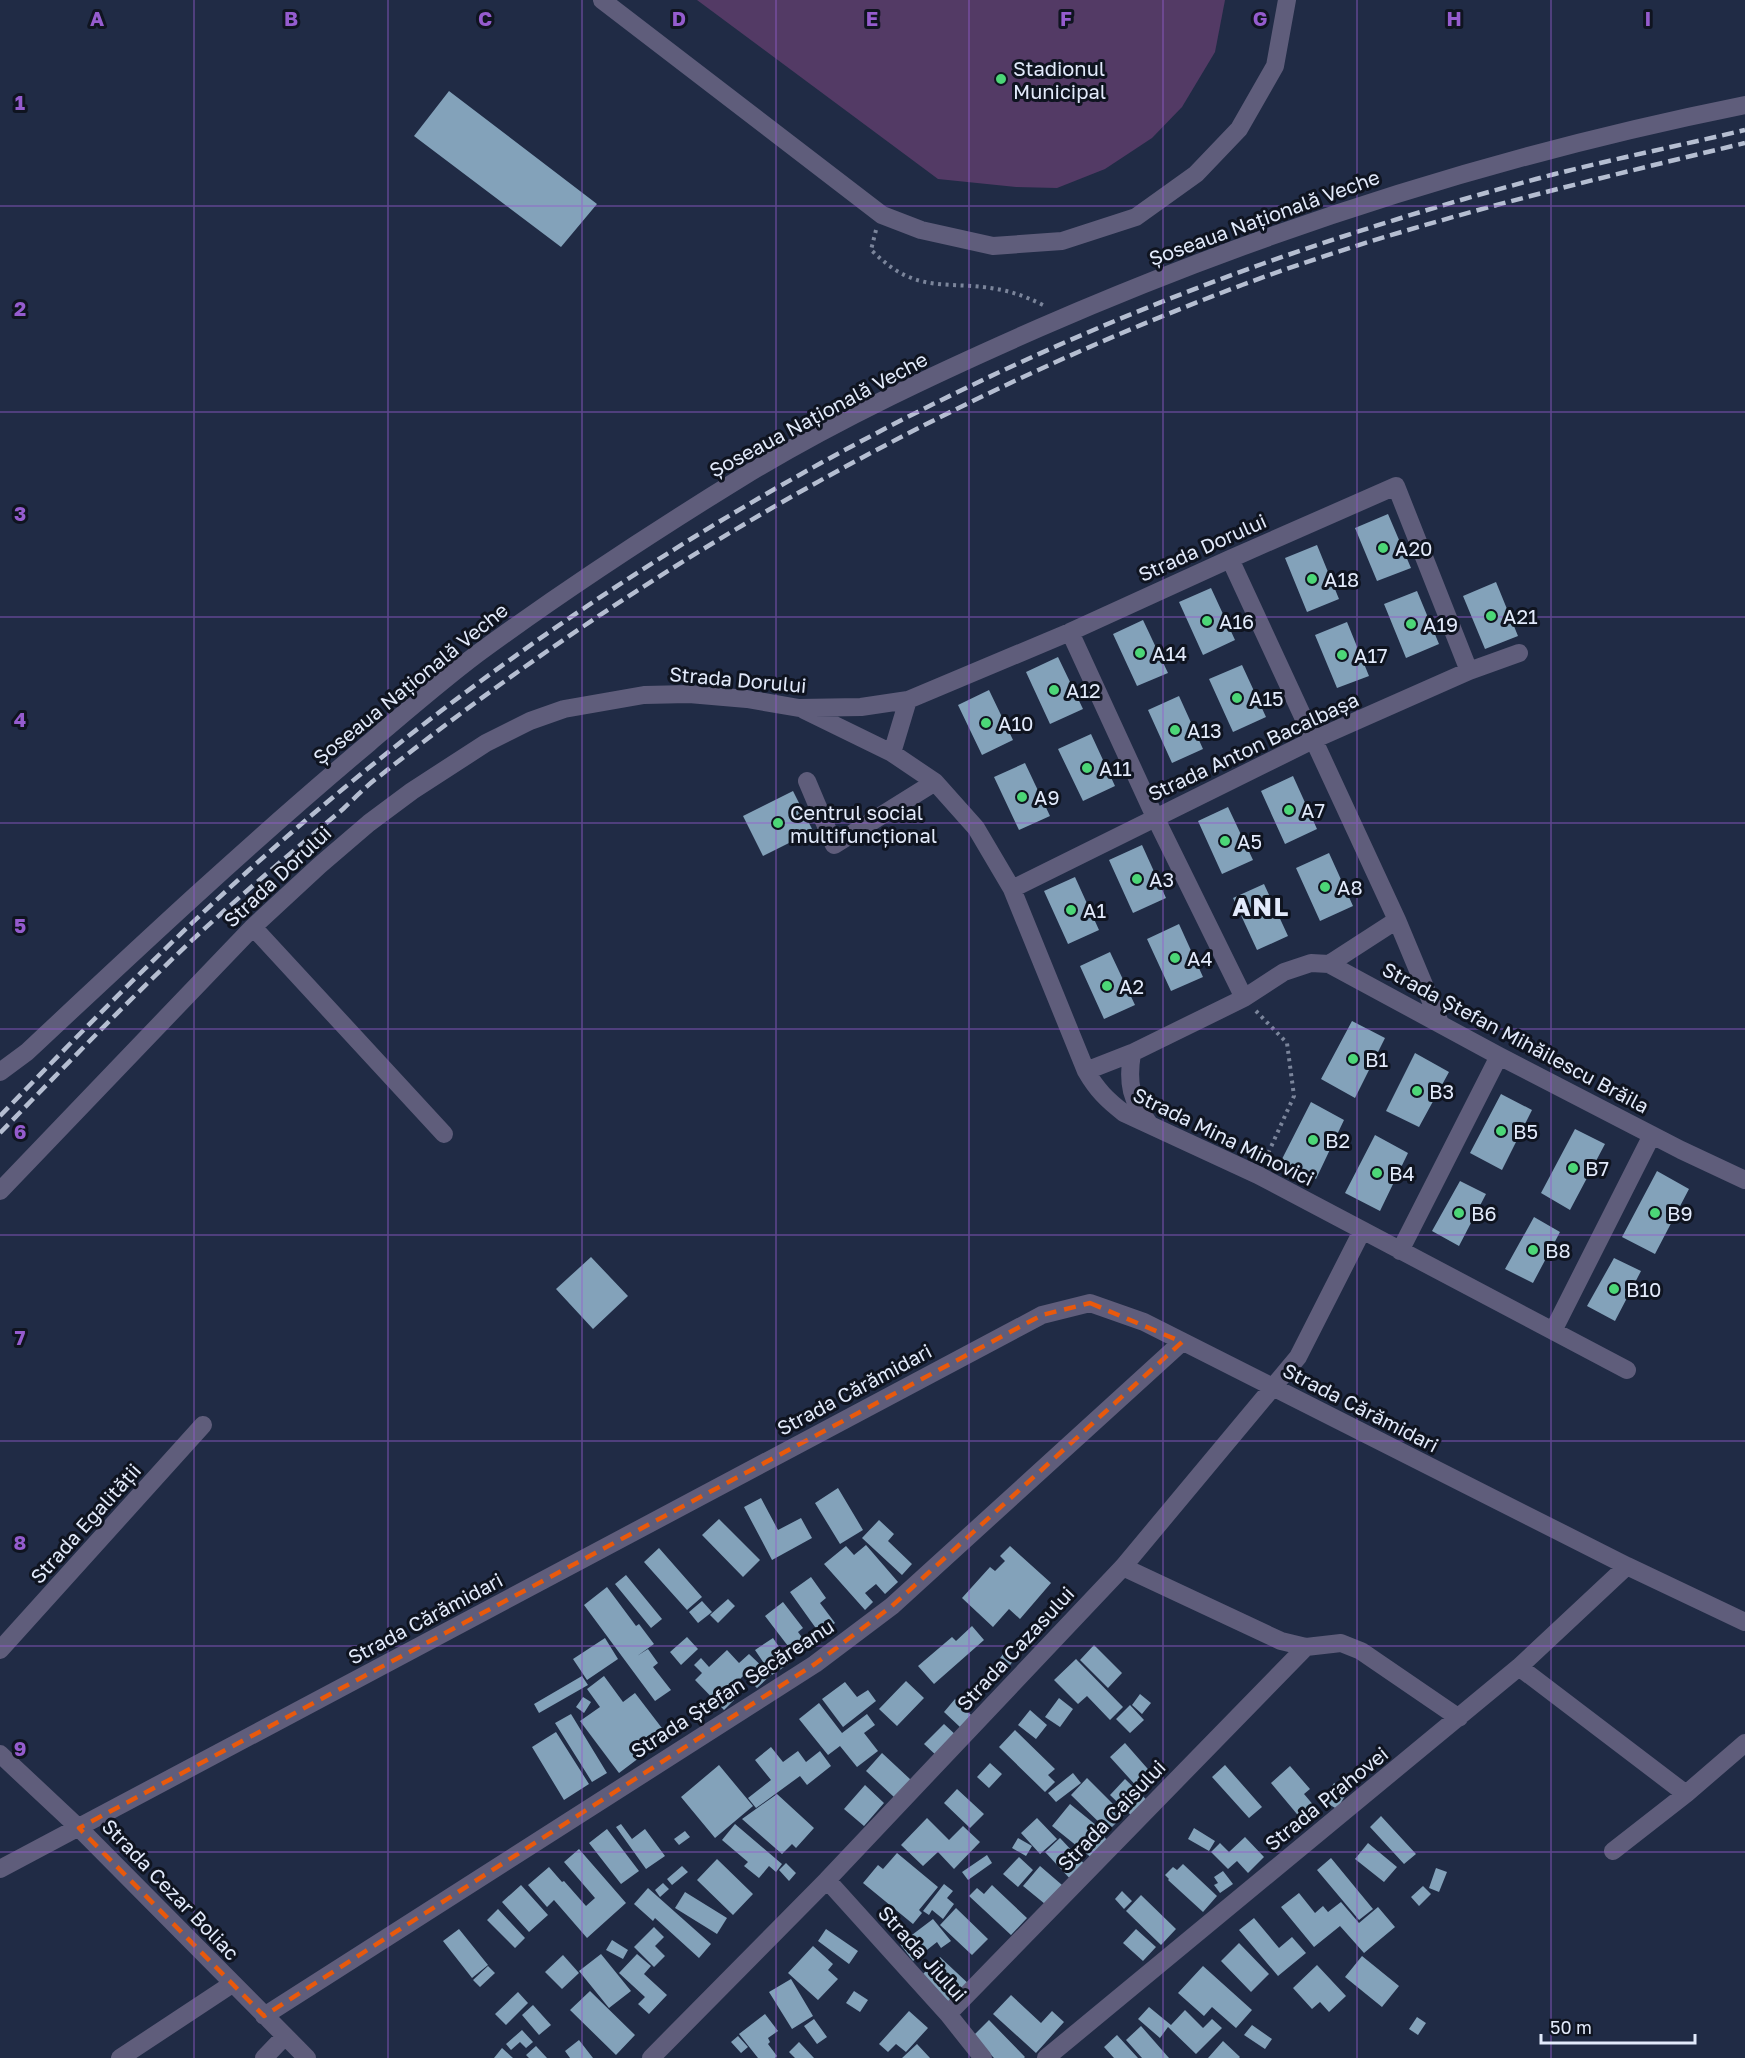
<svg xmlns="http://www.w3.org/2000/svg" width="1745" height="2058" viewBox="0 0 1745 2058" font-family="'Golos Text',sans-serif">
  <rect width="100%" height="100%" fill="#202b45"/>
  <!-- green -->
  <path fill="#533a65" d="M697,0h528l-10,52 -33,55 -30,31 -47,31 -48,19 -41,-1 -78,-8z"/>
  <!-- building -->
  <path fill="#83a2ba" d="M449,91l148,113 -36,43 -147,-111z
    M1388,514l23,54 -34,13 -22,-53z
    M1317,545l22,54 -32,13 -22,-54z
    M1496,582l22,54 -33,13 -22,-53z
    M1211,588l24,52 -32,15 -24,-53z
    M1417,591l22,53 -33,14 -22,-54z
    M1143,620l25,53 -31,13 -24,-52z
    M1347,622l22,54 -32,12 -22,-53z
    M1058,657l25,52 -33,15 -24,-52z
    M1242,665l24,52 -33,15 -24,-53z
    M989,690l24,50 -31,15 -24,-50z
    M1179,696l24,53 -31,14 -24,-53z
    M1091,734l24,52 -32,15 -25,-52z
    M1025,763l25,53 -31,14 -25,-53z
    M1293,776l24,53 -32,15 -24,-53z
    M793,791l20,40 -50,25 -20,-40z
    M1228,807l25,53 -31,14 -24,-53z
    M1142,845l24,53 -33,15 -24,-53z
    M1329,853l24,53 -33,15 -24,-53z
    M1075,877l24,53 -31,14 -24,-53z
    M1264,884l24,52 -31,14 -24,-52z
    M1179,924l24,53 -32,14 -24,-52z
    M1110,952l25,53 -31,14 -24,-53z
    M1352,1021l33,17 -30,60 -34,-19z
    M1415,1053l34,19 -30,55 -33,-16z
    M1501,1094l31,16 -30,60 -32,-17z
    M1311,1102l33,18 -28,59 -35,-18z
    M1575,1129l30,15 -35,66 -29,-17z
    M1375,1135l33,18 -28,58 -35,-18z
    M1657,1171l32,18 -34,65 -33,-17z
    M1460,1181l26,13 -27,52 -27,-15z
    M1534,1217l26,15 -27,51 -28,-14z
    M591,1257l37,39 -35,33 -37,-40z
    M1614,1258l27,13 -26,50 -28,-15z
    M838,1488l25,42 -23,14 -25,-41z
    M761,1498l17,32 23,-12 11,20 -40,22 -28,-53z
    M719,1519l41,41 -17,17 -41,-42z
    M879,1520l15,14 -6,7 24,23 -10,11 -40,-37z
    M866,1545l32,37 -13,12 -9,-10 -11,9 8,9 -8,8 -41,-46 22,-18 8,9z
    M1010,1546l41,37 -31,36 -11,-10 -16,18 -31,-29 28,-31 5,4 10,-10 -5,-5z
    M659,1548l43,49 -15,13 -43,-48z
    M626,1575l36,44 -11,9 -36,-44z
    M811,1577l15,21 -6,5 15,20 -15,11 -30,-42z
    M607,1587l29,39 3,-2 15,20 -17,12 11,-7 10,14 -5,4 18,23 -16,11 -71,-96z
    M728,1599l7,7 -17,17 -8,-8z
    M702,1601l10,11 -14,11 -9,-11z
    M783,1602l20,26 -5,4 6,8 -13,10 -26,-34z
    M972,1626l12,14 -50,44 -16,-18 34,-29 4,4z
    M687,1637l11,12 -17,16 -11,-13z
    M605,1638l13,21 -31,21 -14,-21z
    M773,1638l17,25 -18,12 -17,-25z
    M1094,1645l28,28 -14,15 -28,-28z
    M727,1650l12,13 10,-9 22,21 -14,13 -13,-13 -18,18 8,7 -10,10 -29,-30 7,-7 -8,-8 7,-7 8,9z
    M1003,1654l10,7 -10,14 -10,-7z
    M1076,1659l47,48 -13,13 -23,-24 -9,8 -24,-24z
    M582,1676l6,9 -49,28 -5,-9z
    M604,1676l19,26 12,-9 33,43 -49,37 -39,-52 20,-14 -13,-18z
    M906,1681l18,17 -27,28 -18,-17z
    M845,1682l12,15 11,-7 8,11 -33,26 -21,-28z
    M1140,1694l11,9 -9,11 -10,-9z
    M583,1697l8,5 -7,11 -8,-6z
    M1059,1698l14,11 -13,18 -15,-10z
    M955,1699l16,16 -11,12 -16,-15z
    M819,1703l23,30 25,-19 8,11 -11,8 14,18 -21,16 -17,-21 -12,9 -29,-36z
    M1130,1705l14,15 -14,13 -14,-14z
    M1030,1710l17,15 -11,14 -18,-14z
    M571,1714l36,59 -15,9 -37,-59z
    M944,1724l14,13 -20,20 -14,-13z
    M1015,1730l40,39 -7,6 7,7 -10,10 -46,-45z
    M556,1732l33,52 -25,16 -32,-53z
    M1125,1743l29,33 -15,13 -29,-32z
    M771,1747l12,15 15,-11 8,11 14,-11 11,15 -24,19 -7,-9 -44,32 -8,-10 23,-18 -16,-20z
    M882,1753l29,27 -17,17 -28,-26z
    M990,1763l12,11 -13,14 -12,-11z
    M719,1765l34,41 -38,32 -34,-41z
    M1225,1765l37,42 -13,11 -37,-41z
    M1290,1766l20,23 -6,5 17,20 -14,12 -36,-43z
    M1073,1773l8,10 -25,19 -8,-9z
    M1087,1778l37,37 -16,16 -37,-36z
    M1125,1779l30,29 -15,16 -30,-29z
    M1334,1783l14,8 -11,18 -14,-8z
    M865,1785l19,18 -20,23 -20,-17z
    M957,1789l27,25 -14,14 -26,-25z
    M777,1794l37,34 -18,20 -4,-4 -10,10 -40,-35z
    M1070,1804l37,30 -3,3 9,8 -15,18 -46,-37z
    M1381,1816l35,38 -12,10 -34,-37z
    M927,1818l22,22 14,-14 17,16 -26,27 -16,-17 -15,14 -22,-21z
    M1037,1818l20,21 -17,15 -19,-21z
    M621,1824l11,15 13,-10 20,27 -19,13 -30,-42z
    M735,1824l47,40 -6,8 -7,-6 -10,12 -15,-12 4,-4 -26,-22z
    M1194,1828l21,13 -6,10 -21,-12z
    M607,1829l32,42 -18,13 -32,-41z
    M685,1831l5,6 -11,8 -5,-6z
    M1245,1837l19,20 -16,16 -11,-12 -9,8 -17,-17 9,-9 9,9z
    M1018,1838l14,8 -6,10 -14,-8z
    M1060,1838l29,31 -15,14 -29,-31z
    M1368,1843l29,24 -13,15 -29,-23z
    M579,1849l47,54 -39,35 -33,-38 -7,7 -19,-22 21,-18 13,15 2,-1 22,25 9,-8 -31,-36z
    M897,1853l41,34 -19,23 3,3 -9,11 -50,-41 15,-18 5,4z
    M987,1855l5,8 -24,17 -6,-8z
    M1019,1857l14,13 -15,17 -15,-13z
    M1331,1858l42,51 -14,11 -42,-50z
    M717,1859l36,35 -20,21 -36,-35z
    M786,1863l10,10 -7,8 -10,-11z
    M1183,1864l34,32 -14,16 -35,-32 1,-1 -4,-4 8,-8 4,3z
    M682,1866l6,6 -16,13 -5,-6z
    M1040,1866l29,25 -24,13 -22,-18z
    M1436,1868l11,4 -8,20 -10,-4z
    M1223,1871l10,13 -13,9 -6,-8 4,-2 -4,-6z
    M663,1883l6,6 -9,8 -5,-7z
    M944,1884l9,7 -6,7 7,6 -11,15 -11,-9 -3,5 -6,-4z
    M521,1885l27,30 -19,17 -27,-30z
    M992,1885l35,33 -16,17 -42,-39 8,-8 7,6z
    M1423,1886l8,8 -12,12 -8,-9z
    M648,1888l63,56 -12,14 -44,-40 -2,3 -19,-17z
    M1122,1891l10,10 -8,8 -9,-10z
    M685,1892l42,26 -10,16 -42,-26z
    M1299,1893l16,20 8,-7 5,6 13,-10 18,21 19,-16 17,20 -31,26 -24,-27 -26,21 -33,-40z
    M1141,1895l35,34 -15,16 -35,-34z
    M956,1908l32,31 -16,16 -32,-30z
    M498,1909l27,29 -10,10 -28,-28z
    M1254,1918l25,30 13,-11 14,16 -28,23 -39,-46z
    M933,1919l18,22 -10,7 -4,-6 -24,19 -13,-17z
    M654,1927l10,10 -9,9 10,10 -11,11 -20,-20z
    M459,1929l29,36 -16,13 -29,-37z
    M826,1929l32,22 -9,13 -31,-23z
    M1136,1929l20,18 -13,14 -20,-18z
    M612,1940l16,10 -5,9 -17,-9z
    M1239,1943l30,31 -18,18 -30,-31z
    M813,1946l20,18 -5,6 10,9 -20,21 -30,-27z
    M601,1954l30,37 -22,17 -30,-37z
    M637,1954l14,12 -7,8 23,21 -18,19 -11,-10 7,-7 -26,-24z
    M563,1955l16,18 -17,16 -17,-17z
    M1362,1956l37,30 -17,21 -37,-30z
    M940,1957l32,30 -19,19 -32,-30z
    M1317,1965l29,31 -17,16 -9,-10 -8,7 -19,-21z
    M488,1966l7,7 -15,14 -7,-7z
    M1203,1966l49,44 -16,18 -24,-21 -8,9 -26,-23z
    M791,1979l22,37 -21,13 -23,-37z
    M590,1991l45,44 -19,20 -46,-45z
    M854,1991l14,9 -8,12 -14,-9z
    M518,1992l10,11 -22,22 -11,-11z
    M1011,1995l30,28 11,-12 12,11 -28,31 -43,-39z
    M533,2005l18,20 -12,10 -17,-20z
    M1149,2007l22,18 14,-15 18,18 9,-9 10,9 -26,26 -28,-27 -8,11 -22,-19z
    M909,2011l19,17 -22,24 -10,-8 -8,8 -9,-8z
    M765,2014l13,17 -10,7 2,4 -2,2 9,12 -2,2h-17l-19,-24z
    M1417,2017l9,6 -8,12 -9,-6z
    M814,2019l13,18 -10,7 -13,-18z
    M989,2020l36,37 -1,1h-30l-21,-22z
    M1252,2025l20,14 -7,10 -21,-14z
    M1141,2026l28,32h-27l-16,-18z
    M522,2030l11,12 -7,6 -6,-6 -9,8 -5,-6z
    M1117,2035l21,23h-24l-10,-11z
    M738,2036l10,11 -7,6 -10,-11z
    M579,2040l14,18h-23l-5,-7z
    M1223,2041l17,16 -1,1h-31z
    M799,2042l15,16h-19l-6,-6z
    M917,2044l13,14h-28z
    M536,2046l11,12h-18l-3,-3z
    M502,2048l11,10h-19z"/>
  <g fill="none" stroke-linecap="round" stroke-linejoin="round">
    <!-- path -->
    <path stroke="#7b859b" stroke-width="4" stroke-dasharray="3 4.5" stroke-linecap="butt" d="M876,230l-5,20c12,11 23,21 38,27 23,10 50,7 74,10 25,3 40,8 62,19
      M1256,1011l31,32 7,53 -28,62"/>
    <!-- minor -->
    <path stroke="#5f5d7b" stroke-width="18" d="M602,0l280,215 39,15 72,16 69,-5 74,-24 60,-43 43,-45 36,-63 12,-66
      M1230,559l167,361 43,103
      M1070,632l85,185 89,181
      M804,710l88,43 43,29 41,46 36,61 74,182c11,19 21,29 38,42l134,62 369,195
      M892,753l16,-53
      M807,781l27,64 101,-63
      M1012,889l301,-149 156,-69 50,-18
      M253,927l191,207
      M1329,964l170,92 182,94 64,30
      M1132,1053c-5,31 -1,47 18,72
      M1086,1071l46,-18 112,-55 40,-26 27,-9 18,1 68,-44
      M0,1072l27,-20c112,-105 224,-210 342,-309 35,-30 71,-61 108,-89 86,-63 176,-122 267,-178 94,-57 195,-104 295,-148 229,-100 462,-174 706,-223
      M0,1191l253,-264 67,-62 49,-42 43,-32 74,-48 44,-22 34,-12 80,-14 45,-1 58,5 52,9 62,-1 47,-7 162,-68 160,-73 166,-73 73,185
      M1400,1251l99,-195
      M1553,1331l99,-196
      M1123,1567l158,74 25,6 35,-4 20,8 98,67
      M0,1650l203,-225
      M1519,1667l167,127
      M0,1754l79,74 228,230
      M1613,1851l73,-57 59,-51
      M0,1869l1042,-554 48,-12 54,19 483,244 118,56
      M827,1880l121,134 35,44
      M948,2014l358,-367
      M264,2016l551,-352 77,-58 290,-264
      M120,2058l112,-74
      M264,2058l21,-22
      M651,2058l176,-178 296,-313 175,-210 64,-126
      M1046,2058l473,-391 108,-101"/>
    <!-- rail -->
    <path stroke="#b5bed1" stroke-width="4.5" stroke-dasharray="12 6" stroke-linecap="butt" d="M0,1116c81,-84 162,-167 248,-245 294,-265 641,-474 1014,-607 96,-34 194,-64 293,-90 63,-16 127,-29 190,-44
      M0,1133c62,-64 124,-128 188,-189 50,-47 103,-91 155,-135 12,-11 24,-24 38,-34 260,-207 550,-373 861,-490 164,-61 333,-101 503,-142"/>
  </g>
  <!-- marked area -->
  <path fill="none" stroke="#e8590c" stroke-width="4.5" stroke-dasharray="12 8" stroke-linejoin="round" d="M1090,1303l92,39 -290,264 -77,58 -551,352 -185,-188 963,-513z"/>
  <!-- grid -->
  <path fill="none" stroke="#955cce" stroke-width="1.5" stroke-opacity="0.55" d="M194,0v2058M388,0v2058M582,0v2058M776,0v2058M969,0v2058M1163,0v2058M1357,0v2058M1551,0v2058M0,206h1745M0,412h1745M0,617h1745M0,823h1745M0,1029h1745M0,1235h1745M0,1441h1745M0,1646h1745M0,1852h1745"/>
  <!-- markers -->
  <g fill="#4cd677" stroke="#0f1420" stroke-width="2">
    <circle cx="1001" cy="79" r="6"/>
    <circle cx="1383" cy="548" r="6"/>
    <circle cx="1312" cy="579" r="6"/>
    <circle cx="1491" cy="616" r="6"/>
    <circle cx="1207" cy="621" r="6"/>
    <circle cx="1411" cy="624" r="6"/>
    <circle cx="1140" cy="653" r="6"/>
    <circle cx="1342" cy="655" r="6"/>
    <circle cx="1054" cy="690" r="6"/>
    <circle cx="1237" cy="698" r="6"/>
    <circle cx="986" cy="723" r="6"/>
    <circle cx="1175" cy="730" r="6"/>
    <circle cx="1087" cy="768" r="6"/>
    <circle cx="1022" cy="797" r="6"/>
    <circle cx="1289" cy="810" r="6"/>
    <circle cx="778" cy="823" r="6"/>
    <circle cx="1225" cy="841" r="6"/>
    <circle cx="1137" cy="879" r="6"/>
    <circle cx="1325" cy="887" r="6"/>
    <circle cx="1071" cy="910" r="6"/>
    <circle cx="1175" cy="958" r="6"/>
    <circle cx="1107" cy="986" r="6"/>
    <circle cx="1353" cy="1059" r="6"/>
    <circle cx="1417" cy="1091" r="6"/>
    <circle cx="1501" cy="1131" r="6"/>
    <circle cx="1313" cy="1140" r="6"/>
    <circle cx="1573" cy="1168" r="6"/>
    <circle cx="1377" cy="1173" r="6"/>
    <circle cx="1459" cy="1213" r="6"/>
    <circle cx="1655" cy="1213" r="6"/>
    <circle cx="1533" cy="1250" r="6"/>
    <circle cx="1614" cy="1289" r="6"/>
  </g>
  <g text-anchor="middle" dominant-baseline="central" stroke-width="6" stroke-linejoin="round" paint-order="stroke">
    <!-- poi labels -->
    <g font-size="20" fill="#e2eafb" stroke="#0f1420" text-anchor="start">
      <text x="1013" y="68">Stadionul<tspan x="1013" dy="23">Municipal</tspan></text>
      <text x="1395" y="548">A20</text>
      <text x="1324" y="579">A18</text>
      <text x="1503" y="616">A21</text>
      <text x="1219" y="621">A16</text>
      <text x="1423" y="624">A19</text>
      <text x="1152" y="653">A14</text>
      <text x="1354" y="655">A17</text>
      <text x="1066" y="690">A12</text>
      <text x="1249" y="698">A15</text>
      <text x="998" y="723">A10</text>
      <text x="1187" y="730">A13</text>
      <text x="1099" y="768">A11</text>
      <text x="1034" y="797">A9</text>
      <text x="1301" y="810">A7</text>
      <text x="790" y="812">Centrul social<tspan x="790" dy="23">multifuncțional</tspan></text>
      <text x="1237" y="841">A5</text>
      <text x="1149" y="879">A3</text>
      <text x="1337" y="887">A8</text>
      <text x="1083" y="910">A1</text>
      <text x="1187" y="958">A4</text>
      <text x="1119" y="986">A2</text>
      <text x="1365" y="1059">B1</text>
      <text x="1429" y="1091">B3</text>
      <text x="1513" y="1131">B5</text>
      <text x="1325" y="1140">B2</text>
      <text x="1585" y="1168">B7</text>
      <text x="1389" y="1173">B4</text>
      <text x="1471" y="1213">B6</text>
      <text x="1667" y="1213">B9</text>
      <text x="1545" y="1250">B8</text>
      <text x="1626" y="1289">B10</text>
    </g>
    <!-- street labels -->
    <g font-size="20" fill="#e2eafb" stroke="#0f1420">
      <text transform="translate(1264 217) rotate(-20)">Șoseaua Națională Veche</text>
      <text transform="translate(818 414) rotate(-28)">Șoseaua Națională Veche</text>
      <text transform="translate(1202 547) rotate(-24)">Strada Dorului</text>
      <text transform="translate(738 679) rotate(5)">Strada Dorului</text>
      <text transform="translate(410 683) rotate(-39)">Șoseaua Națională Veche</text>
      <text transform="translate(1253 746) rotate(-25)">Strada Anton Bacalbașa</text>
      <text transform="translate(277 876) rotate(-43)">Strada Dorului</text>
      <text transform="translate(1516 1037) rotate(28)">Strada Ștefan Mihăilescu Brăila</text>
      <text transform="translate(1224 1136) rotate(26)">Strada Mina Minovici</text>
      <text transform="translate(854 1389) rotate(-28)">Strada Cărămidari</text>
      <text transform="translate(1361 1407) rotate(27)">Strada Cărămidari</text>
      <text transform="translate(85 1523) rotate(-48)">Strada Egalității</text>
      <text transform="translate(425 1618) rotate(-28)">Strada Cărămidari</text>
      <text transform="translate(1015 1648) rotate(-47)">Strada Cazasului</text>
      <text transform="translate(732 1688) rotate(-33)">Strada Ștefan Secăreanu</text>
      <text transform="translate(1326 1798) rotate(-39)">Strada Prahovei</text>
      <text transform="translate(1111 1815) rotate(-46)">Strada Caisului</text>
      <text transform="translate(171 1889) rotate(46)">Strada Cezar Boliac</text>
      <text transform="translate(923 1953) rotate(48)">Strada Jiului</text>
    </g>
    <!-- district labels -->
    <g font-size="26" font-weight="bold" letter-spacing="1.5" fill="#e2eafb" stroke="#0f1420">
      <text x="1261" y="906">ANL</text>
    </g>
  </g>
  <g font-size="20" text-anchor="middle" font-weight="bold" fill="#955cce" stroke="#0f1420" stroke-width="6" stroke-linejoin="round" paint-order="stroke">
    <text x="97" y="26">A</text>
    <text x="291" y="26">B</text>
    <text x="485" y="26">C</text>
    <text x="679" y="26">D</text>
    <text x="872" y="26">E</text>
    <text x="1066" y="26">F</text>
    <text x="1260" y="26">G</text>
    <text x="1454" y="26">H</text>
    <text x="1648" y="26">I</text>
    <text x="20" y="110">1</text>
    <text x="20" y="316">2</text>
    <text x="20" y="521">3</text>
    <text x="20" y="727">4</text>
    <text x="20" y="933">5</text>
    <text x="20" y="1139">6</text>
    <text x="20" y="1345">7</text>
    <text x="20" y="1550">8</text>
    <text x="20" y="1756">9</text>
  </g>
  <!-- scale -->
  <path d="M1541 2034v9h154v-9" fill="none" stroke="#e2eafb" stroke-width="3"/>
  <text x="1550" y="2034" font-size="18" fill="#e2eafb" stroke="#0f1420" stroke-width="4.5" paint-order="stroke">50 m</text>
</svg>
